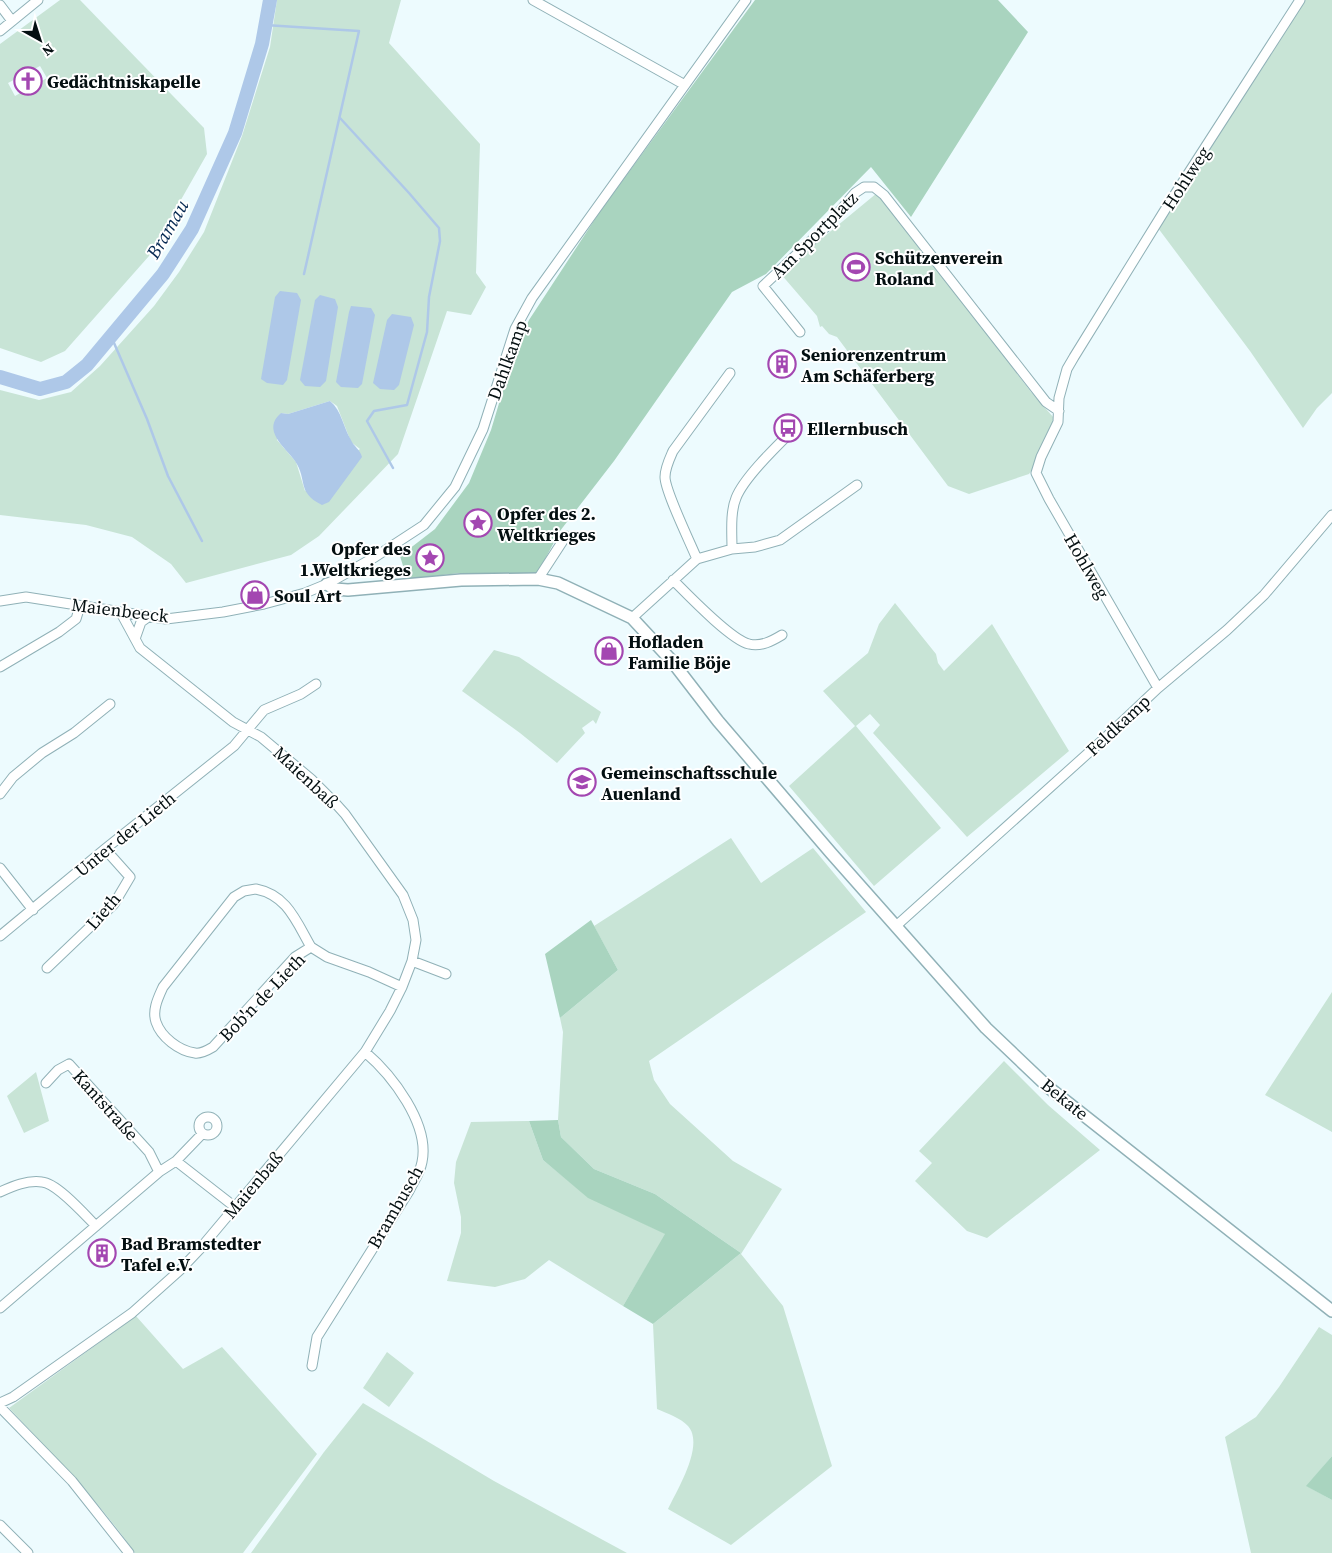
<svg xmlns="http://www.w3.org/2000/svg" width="1332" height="1553" viewBox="0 0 1332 1553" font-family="'Source Serif 4',serif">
  <rect width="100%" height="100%" fill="#edfbfe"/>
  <!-- green -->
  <path fill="#c8e4d6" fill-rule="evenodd" d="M60,0h20l124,128 3,26 -58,102 -84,95 -24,11 -41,-14v-304zM40,66l7,12 -32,18 -7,-13z
    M277,0h124l-12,43 91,101 -4,129 10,14 -15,28 -24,-4 -49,143 -79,82 -28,19 -105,28 -15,-19 -39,-27 -46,-12 -86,-10v-125l39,10 32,-8 29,-26 54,-60 25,-34 25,-40 38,-96 28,-89zM330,401l7,5 14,36 9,7 -55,42 -9,-29 -19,-22 4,-27 7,1z
    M1304,0h28v393l-15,15 -14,20 -53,-77 -92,-123 111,-170z
    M877,193l55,68 99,131 23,26 -17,44 -8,12 -60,20 -21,-8 -111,-149 -8,-3 -7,-8 -2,1 -3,-11 -37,-43z
    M895,603l41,51 2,9 6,8 48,-47 77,127 -102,86 -94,-104 7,-8 -10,-11 -14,12 85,102 -67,58 -85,-100 66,-60 -32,-35 45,-38 11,-29z
    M494,650l25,7 82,55 -5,12 -3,-4 -11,8 3,5 -28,30 -37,-30 -58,-42z
    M731,838l30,45 52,-35 53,64 -217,149 5,19 16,24 63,57 49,28 -41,65 42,52 49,160 -101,79 -63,-36c9,-19 37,-64 20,-83 -7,-8 -22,-13 -31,-17l-4,-85 88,-71 -86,-59 -61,-25 -33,-32 -3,-17 5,-88 -3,-14 58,-48 -24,-44z
    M1332,992v140l-67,-37z
    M1004,1061l44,44 52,45 -113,88 -20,-7 -52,-50 17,-18 -13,-12z
    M36,1072l13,49 -25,12 -17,-37z
    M529,1121l14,39 45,37 78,37 -43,72 -74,-46 -24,19 -30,8 -48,-6 14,-48v-16l-7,-34 2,-21 15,-40z
    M136,1316l47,53 39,-22 95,107 -74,99h-108c-37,-53 -82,-98 -126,-145z
    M1319,1327l13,8v121l-25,30 25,14v53h-81l-26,-116 31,-20 23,-30z
    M387,1352l27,21 -25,34 -26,-19z
    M363,1403l131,78 133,72h-376l73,-101z"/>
  <!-- forest -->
  <path fill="#a9d4bf" d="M755,0h243l30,32 -117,185 -40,-50 -105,107 -34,18 -118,169 -54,70 -24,45 -76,-3 -53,6 -7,-23 35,-27 34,-46 22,-53 24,-80 14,-30 72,-110z
    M591,920l27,50 -58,48 -15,-64z
    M558,1120l3,17 33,32 61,25 86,59 -88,71 -30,-18 42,-72 -77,-36 -45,-38 -14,-39z
    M1332,1456v44l-26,-14z"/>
  <!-- water -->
  <path fill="#aec8e8" d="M280,291l17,2 4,7 -14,80 -4,5 -16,-2 -6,-4 14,-82z
    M320,295l15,4 3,8 -12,74 -6,6 -15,-1 -5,-6 15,-80z
    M351,306l20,2 4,7 -13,69 -4,4 -17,-1 -5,-5 13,-70z
    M392,314l19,3 3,8 -15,60 -5,5 -14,-1 -7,-6 14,-63z
    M330,401c12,10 13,26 21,39 3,7 9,9 11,17l-33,45 -7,3c-26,-13 -14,-25 -27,-44 -10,-14 -34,-31 -14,-48l7,1z"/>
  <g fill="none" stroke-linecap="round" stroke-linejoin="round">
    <!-- stream -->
    <path stroke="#aec8e8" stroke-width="2.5" d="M265,25l94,6 -55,243
      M340,118l69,75 30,35 1,13 -11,56 -2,35 -20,73 -33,6 -7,10 26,47
      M111,336l36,83 21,57 34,65"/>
    <!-- river -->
    <path stroke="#aec8e8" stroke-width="14" d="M0,377l40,12 26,-7 21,-17 76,-91 29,-45 43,-96 27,-89 8,-44"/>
    <!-- minor casing -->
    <g stroke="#90b1b7" stroke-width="11">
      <path id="minor" d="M533,0l152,85
        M0,5l12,16
        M0,31l38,-31
        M800,332l-37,-46 65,-61 27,-32 9,-6h10l10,8 162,207 13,9
        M732,549c0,-16 -2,-36 4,-51 8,-21 44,-55 61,-72
        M697,559c-7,-17 -32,-68 -32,-82 0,-9 4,-17 8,-26l57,-78
        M538,579l28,-43
        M673,580c15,15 58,60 76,64 12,3 23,-3 33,-9
        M0,601l26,-4 140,22 57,-7 41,-8 41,-11 22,-9 48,-27 49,-32 31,-38 28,-58 32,-100 17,-31 214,-298
        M632,618l65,-59 35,-10 23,-2 25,-7 77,-55
        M135,639l6,-17 7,-5
        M0,667l59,-35 17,-13 4,-13
        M1158,688l-109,-189 -13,-26 5,-16 17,-35 1,-24 8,-29 7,-12 94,-152 132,-205
        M0,794l13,-17 29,-24 32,-20 36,-29
        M0,868l33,42
        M256,889c31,6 40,32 55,58l-16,10 -82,90c-5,3 -12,7 -18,6 -16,-2 -34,-16 -39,-31 -4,-12 2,-24 7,-35l71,-90 10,-6z
        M896,926l210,-189 52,-49 69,-58 37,-35 68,-80
        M0,936l105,-87 129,-103 30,-36 37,-16 15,-10
        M311,947l16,10 42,15 33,15
        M412,961l34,13
        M47,968l67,-64 16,-27 -25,-28
        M46,1083l12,-13 11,-6 80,88 10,20
        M199 1126a9 9 0 1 1 18 0a9 9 0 1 1-18 0Z
        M176,1161l26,-27
        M0,1192c13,-6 27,-12 42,-10 15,1 43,33 54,44
        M0,1308l159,-136 17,-11 59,46
        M312,1366l5,-29 92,-146c5,-10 11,-18 13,-29 8,-38 -30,-87 -57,-110
        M0,1403l13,-6 119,-84 47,-42 20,-21 166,-198 25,-41 12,-24 10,-26 4,-21 -3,-20 -10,-25 -58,-81 -9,-10 -25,-25 -50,-42 -28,-15 -93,-74 -19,-35
        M0,1407l72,74 57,72
        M0,1525l28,28"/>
    </g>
    <!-- major casing -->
    <g stroke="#90b1b7" stroke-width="14">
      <path id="major" d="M327,584l8,5 13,1 113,-10 77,-1 20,4 74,35 39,42 47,61 113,132 155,175 62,59 284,224"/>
    </g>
    <!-- minor -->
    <use href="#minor" stroke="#fff" stroke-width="9"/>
    <!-- major -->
    <use href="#major" stroke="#fff" stroke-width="11"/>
  </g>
  <!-- icons -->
  <defs>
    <g id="church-ring" transform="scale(1.4375)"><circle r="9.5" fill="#fff" stroke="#a347b1" stroke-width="1.5"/><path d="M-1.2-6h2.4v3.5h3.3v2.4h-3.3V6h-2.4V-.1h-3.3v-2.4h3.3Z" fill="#a347b1"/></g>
    <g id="stadium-ring" transform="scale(1.4375)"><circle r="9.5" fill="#fff" stroke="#a347b1" stroke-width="1.5"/><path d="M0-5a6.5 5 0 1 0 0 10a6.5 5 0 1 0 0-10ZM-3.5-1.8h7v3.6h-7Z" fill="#a347b1"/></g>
    <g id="building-ring" transform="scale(1.4375)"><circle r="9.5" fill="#fff" stroke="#a347b1" stroke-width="1.5"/><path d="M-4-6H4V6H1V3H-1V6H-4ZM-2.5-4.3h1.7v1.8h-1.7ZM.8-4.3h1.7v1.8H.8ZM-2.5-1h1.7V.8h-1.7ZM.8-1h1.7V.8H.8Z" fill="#a347b1"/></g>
    <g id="bus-ring" transform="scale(1.4375)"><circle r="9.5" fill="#fff" stroke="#a347b1" stroke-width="1.5"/><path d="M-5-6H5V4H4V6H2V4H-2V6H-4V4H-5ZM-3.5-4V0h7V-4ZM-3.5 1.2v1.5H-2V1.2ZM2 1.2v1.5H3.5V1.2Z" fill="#a347b1"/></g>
    <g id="sight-ring" transform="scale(1.4375)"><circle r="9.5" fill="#fff" stroke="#a347b1" stroke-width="1.5"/><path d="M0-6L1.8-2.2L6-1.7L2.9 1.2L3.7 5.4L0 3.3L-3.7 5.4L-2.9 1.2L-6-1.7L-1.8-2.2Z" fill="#a347b1"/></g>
    <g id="shop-ring" transform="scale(1.4375)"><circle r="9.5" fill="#fff" stroke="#a347b1" stroke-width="1.5"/><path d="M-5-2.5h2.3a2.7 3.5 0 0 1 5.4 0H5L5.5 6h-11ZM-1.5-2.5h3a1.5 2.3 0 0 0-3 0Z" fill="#a347b1"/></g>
    <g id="school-ring" transform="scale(1.4375)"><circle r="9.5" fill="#fff" stroke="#a347b1" stroke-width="1.5"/><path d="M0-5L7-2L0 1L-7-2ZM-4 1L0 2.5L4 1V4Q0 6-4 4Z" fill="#a347b1"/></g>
  </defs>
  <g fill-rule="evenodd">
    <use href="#church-ring" x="28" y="81"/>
    <use href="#stadium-ring" x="856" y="267"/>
    <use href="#building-ring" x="782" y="364"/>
    <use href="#bus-ring" x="788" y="428"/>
    <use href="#sight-ring" x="478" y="523"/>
    <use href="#sight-ring" x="430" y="558"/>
    <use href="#shop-ring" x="255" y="595"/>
    <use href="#shop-ring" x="609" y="651"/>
    <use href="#school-ring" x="582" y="782"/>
    <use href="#building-ring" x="102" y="1253"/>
  </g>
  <g text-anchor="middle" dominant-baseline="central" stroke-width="4" stroke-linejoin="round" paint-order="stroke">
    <!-- poi labels -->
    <g font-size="18" font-weight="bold" fill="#040f11" stroke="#fff" text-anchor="start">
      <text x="47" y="81">Gedächtniskapelle</text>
      <text x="875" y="257">Schützenverein<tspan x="875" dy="21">Roland</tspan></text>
      <text x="801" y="354">Seniorenzentrum<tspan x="801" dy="21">Am Schäferberg</tspan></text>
      <text x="807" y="428">Ellernbusch</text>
      <text x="497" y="513">Opfer des 2.<tspan x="497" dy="21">Weltkrieges</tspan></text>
      <text x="411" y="548" text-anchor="end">Opfer des<tspan x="411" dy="21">1.Weltkrieges</tspan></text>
      <text x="274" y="595">Soul Art</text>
      <text x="628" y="641">Hofladen<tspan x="628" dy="21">Familie Böje</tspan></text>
      <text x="601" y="772">Gemeinschaftsschule<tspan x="601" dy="21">Auenland</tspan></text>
      <text x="121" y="1243">Bad Bramstedter<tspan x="121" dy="21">Tafel e.V.</tspan></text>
    </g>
    <!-- street labels -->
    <g font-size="18" fill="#040f11" stroke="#fff">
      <text transform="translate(1186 178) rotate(-57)">Hohlweg</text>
      <text transform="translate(814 235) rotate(-45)">Am Sportplatz</text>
      <text transform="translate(507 360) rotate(-70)">Dahlkamp</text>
      <text transform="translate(1087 566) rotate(60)">Hohlweg</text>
      <text transform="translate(120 610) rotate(7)">Maienbeeck</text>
      <text transform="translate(1118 725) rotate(-43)">Feldkamp</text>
      <text transform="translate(306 777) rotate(43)">Maienbaß</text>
      <text transform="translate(125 834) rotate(-39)">Unter der Lieth</text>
      <text transform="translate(103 911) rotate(-49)">Lieth</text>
      <text transform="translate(262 997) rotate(-46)">Bob'n de Lieth</text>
      <text transform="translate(1065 1099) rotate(39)">Bekate</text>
      <text transform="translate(106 1105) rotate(48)">Kantstraße</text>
      <text transform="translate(253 1185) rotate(-50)">Maienbaß</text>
      <text transform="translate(395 1207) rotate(-60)">Brambusch</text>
    </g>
    <!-- water labels -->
    <g font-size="19" font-style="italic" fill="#062a53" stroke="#fff">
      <text transform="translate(167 229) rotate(-60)">Bramau</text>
    </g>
  </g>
  <!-- north arrow -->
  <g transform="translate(40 40) rotate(141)" stroke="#ffffff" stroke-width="4" paint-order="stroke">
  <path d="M0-4L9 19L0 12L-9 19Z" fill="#040f11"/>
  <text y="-8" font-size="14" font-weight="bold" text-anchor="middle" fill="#040f11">N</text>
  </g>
</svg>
